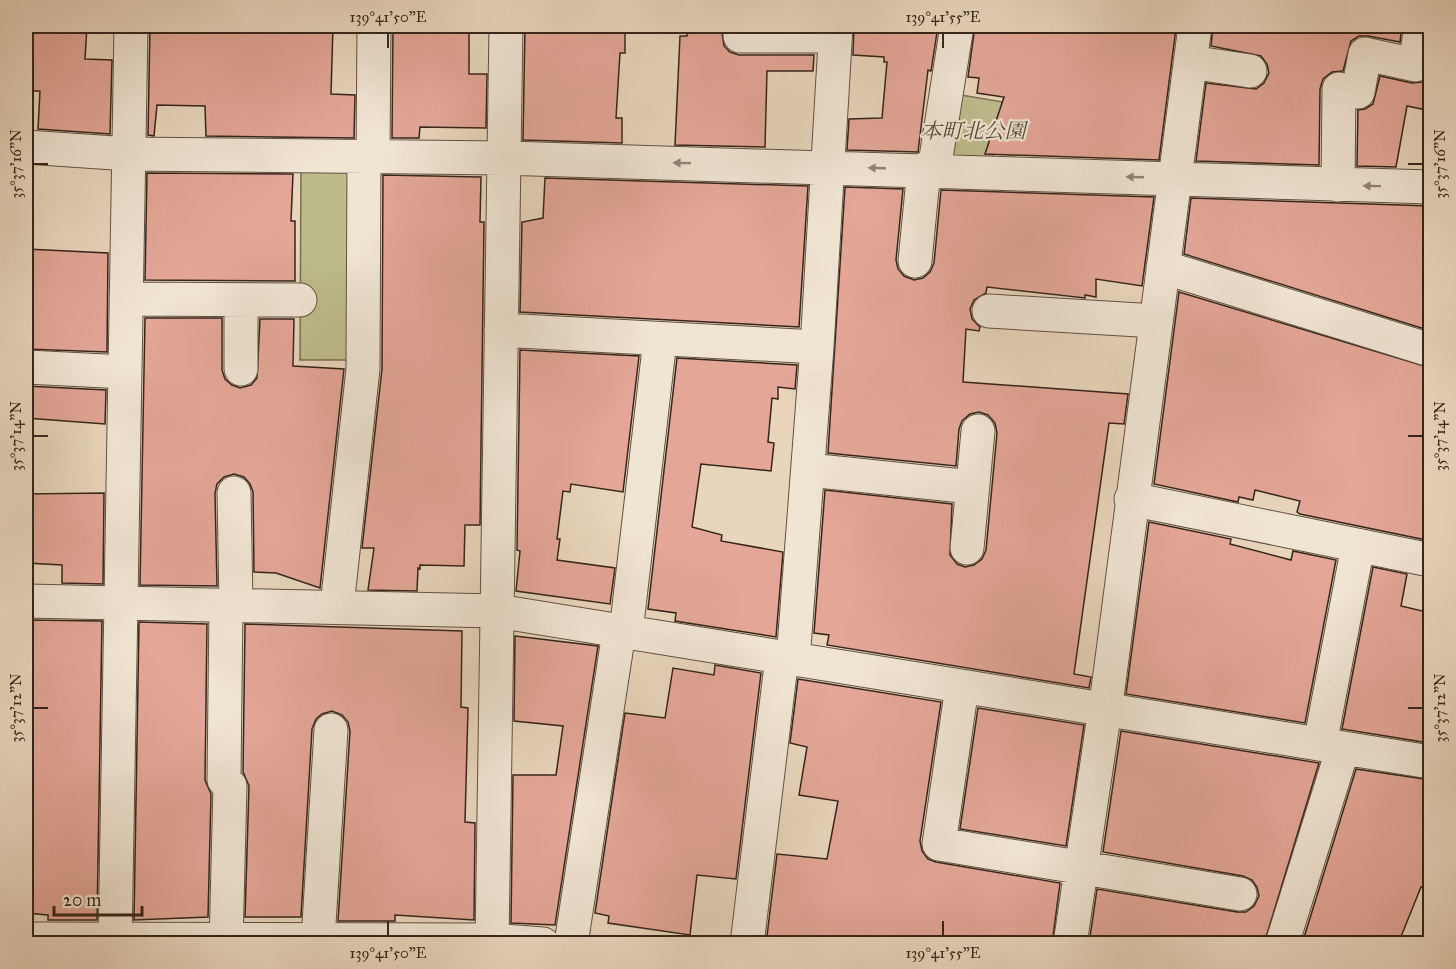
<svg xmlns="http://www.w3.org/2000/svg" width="1456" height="969" viewBox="0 0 1456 969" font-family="'IM FELL Great Primer','Noto Serif JP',serif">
  <rect width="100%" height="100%" fill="#e8d5bc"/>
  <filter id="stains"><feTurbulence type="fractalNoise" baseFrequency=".00333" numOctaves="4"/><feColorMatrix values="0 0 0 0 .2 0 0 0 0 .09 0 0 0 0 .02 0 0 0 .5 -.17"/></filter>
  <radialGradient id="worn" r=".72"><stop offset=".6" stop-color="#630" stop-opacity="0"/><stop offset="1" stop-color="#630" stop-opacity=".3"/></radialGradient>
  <!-- green -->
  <path fill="#bdbb8c" stroke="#7a7053" stroke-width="1.5" d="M955,94l48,8 -11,62 -49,-4z
    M301,166h53l-1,194h-53z"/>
  <!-- building -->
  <path fill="#e3a697" stroke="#36251a" stroke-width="1.5" d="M26,26h61l-2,33 27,1 -2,74 -72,-5 2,-38h-14z
    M150,26h183l-2,68 24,1 -1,43 -148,-2 -1,-30 -48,-1 -3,31 -6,-1z
    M393,26h76v48h18l-1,54 -66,-1 -1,11h-27z
    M525,26l100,1v26h-5l-4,65h6v25l-99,-3z
    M688,26h33l3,20 6,6 9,3h75l-1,16h-46l-2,76 -90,-2 5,-109h7z
    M854,26h84l-7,45 -3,-1 -10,82 -71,-2 2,-31 33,-1 5,-56h-3v-5l-31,-2z
    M975,26l201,2 -17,132 -174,-6 19,-57 -27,-4 2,-15 -11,-1z
    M1213,26h189l-2,16 -32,-6h-9l-8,5 -8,30 -11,1 -9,7 -3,10 -1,76 -123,-4 10,-78 50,6 8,-6 5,-10 -2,-9 -6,-8 -50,-10z
    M1431,75v36l-24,-5 -11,61 -39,-1 1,-56 7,-1 8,-5 7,-28 32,7 10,-1z
    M147,173l146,1 -2,47h4v60l-150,-1z
    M383,175l98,2 -1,45h4l-4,303h-15l-1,41 -44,-1v4l-2,-1 -1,23 -49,-1 6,-42h-12l20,-179z
    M545,178l263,8 -9,141 -279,-15 2,-90 21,-4z
    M845,187l58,2 -7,71 2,9 6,7 10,4 9,-2 7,-6 4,-9 7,-73 213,7 -12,89 -46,-7v18l-11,-2v3l-98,-11 -1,6 -12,7 -4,9 2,10 8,8 -1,4 -13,-2 -3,53 165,12 -4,30 -15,-1 -35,251 17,3 -2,11 -262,-43 2,-10 -15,-2 11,-143 127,14 -2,51 7,9 8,3 9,-2 8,-6 4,-9 11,-117 -2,-10 -7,-8 -9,-3 -9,2 -8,7 -3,8 -3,37 -128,-13z
    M1191,198l240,8v125l-247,-77z
    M26,249l82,4 -1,99 -81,-3z
    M1179,292l252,76v173l-131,-27 -3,-2 3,-11 -45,-11 -2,10 -14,-3 -1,5 -84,-18z
    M145,318h77v52l3,9 7,6 8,3 11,-3 6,-7 3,-59h34l-1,47 51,3 -24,219 -44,-15 -22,-1 -1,-80 -3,-8 -6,-7 -10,-3 -10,3 -7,7 -2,9 2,93 -77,-1z
    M520,350l119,6 -16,136 -52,-8 -1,8 -7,-1 -6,48h3l-3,21 58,8 -5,36 -94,-13 4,-40 -3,-1z
    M677,358l120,7 -2,24 -17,-2v12l-6,-1 -4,44 6,1 -3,28 -70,-7 -9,63 30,8 -1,6 62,11 -7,85 -101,-16 1,-8 -28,-4z
    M26,386l80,4 -1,34 -79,-6z
    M104,493l-1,91 -41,-1v-18l-36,-2v-69z
    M1149,522l82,17 -1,5 61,16 2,-9 43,9 -31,163 -179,-29z
    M1373,567l34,7 -6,32 30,7 -2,130 -87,-14z
    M26,620l76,1 -5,299h-49v-5l-22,-2z
    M139,622l68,2 -2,156 6,14 -3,123 -74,3z
    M245,624l217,7 -1,76 7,1 -3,114 10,1 -1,97 -79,-5v6h-57l12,-190 -2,-9 -6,-7 -10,-4 -10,3 -6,5 -4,10 -11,188h-56l4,-131 -6,-14z
    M515,636l83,10 -43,279 -44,-2 2,-148h43l7,-49 -49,-5z
    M715,665l46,8 -25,206 -39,-4 -7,60 -82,-12 1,-7 -14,-3 30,-200 40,5 8,-50 41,7z
    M798,679l143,23 -21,139 2,10 6,8 8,3 124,21 -8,61h-286l11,-90 50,5 11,-58 -39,-6 8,-48 -17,-4z
    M978,708l106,17 -18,121 -106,-17z
    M1121,731l198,32 -55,181h-175l8,-55 140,23h9l8,-6 5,-10 -2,-9 -5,-7 -9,-4 -140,-24z
    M1356,769l75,11v110l-10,-3 -23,57h-96z"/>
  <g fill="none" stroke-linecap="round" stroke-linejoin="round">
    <!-- minor casing -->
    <g stroke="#625142" stroke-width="35">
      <path id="minor" d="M740,26v10h95
        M1190,62l60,9
        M26,147l103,7 375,4 926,29
        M373,157l1,-131
        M934,170l23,-144
        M1338,185l1,-96 19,3 7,-38 50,11 6,-39
        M915,261l9,-92
        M1163,267l267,83
        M126,299l174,1
        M241,300v69
        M989,311l167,10
        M501,330l316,17
        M26,367l99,5
        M809,470l163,17
        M234,493l2,111
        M1131,499l299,61
        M967,548l11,-117
        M26,601l471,10 933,151
        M226,604l-2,176 6,6 -4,158
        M337,606l26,-237 1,-213
        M626,632l34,-292
        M793,660l24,-313 19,-321
        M962,687l-23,157 301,50
        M1320,744l38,-198
        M26,939l466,1 51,4
        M318,940l13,-210
        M115,944l16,-918
        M492,944l14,-918
        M571,944l48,-312
        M747,944l35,-287
        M1070,944l38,-255 87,-663
        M1282,944l61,-196"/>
    </g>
    <!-- minor -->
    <use href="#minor" stroke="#f0e4d3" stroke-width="33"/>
  </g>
  <!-- one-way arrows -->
  <defs><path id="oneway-solid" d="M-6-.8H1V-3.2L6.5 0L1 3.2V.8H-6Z" transform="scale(1.5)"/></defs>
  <g fill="#938476">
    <use href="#oneway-solid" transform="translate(682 163) rotate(-179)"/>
    <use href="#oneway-solid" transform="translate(877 168) rotate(-178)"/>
    <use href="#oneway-solid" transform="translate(1135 177) rotate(-178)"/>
    <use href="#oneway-solid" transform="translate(1372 186) rotate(-179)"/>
  </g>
  <!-- ticks -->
  <path fill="none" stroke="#36251a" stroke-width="2" d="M388,33v15M943,33v15M33,164h15M1408,164h15M33,436h15M1408,436h15M33,708h15M1408,708h15M388,921v15M943,921v15"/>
  <g text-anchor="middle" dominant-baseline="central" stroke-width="4.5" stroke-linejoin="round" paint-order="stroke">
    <!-- park labels -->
    <g font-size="21" font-style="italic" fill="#584a36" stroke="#f0e4d3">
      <text x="973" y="131">本町北公園</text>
    </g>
  </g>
  <!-- margin -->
  <rect width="1456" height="969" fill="none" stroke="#e8d5bc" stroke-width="66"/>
  <!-- scale -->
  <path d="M54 906v9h88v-9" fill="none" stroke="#36251a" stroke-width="3"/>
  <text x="63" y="906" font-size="18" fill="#36251a" stroke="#f0e4d3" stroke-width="4.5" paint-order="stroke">20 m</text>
  <rect x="33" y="33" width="1390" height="903" fill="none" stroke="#36251a" stroke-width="2"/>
  <g font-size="15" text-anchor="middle" fill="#36251a">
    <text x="388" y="22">139°41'50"E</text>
    <text x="943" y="22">139°41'55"E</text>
    <text transform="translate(16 164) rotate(-90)" y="5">35°37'16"N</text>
    <text transform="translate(1440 164) rotate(-90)" y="5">35°37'16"N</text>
    <text transform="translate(16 436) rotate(-90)" y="5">35°37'14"N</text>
    <text transform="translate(1440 436) rotate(-90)" y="5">35°37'14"N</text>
    <text transform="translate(16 708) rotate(-90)" y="5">35°37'12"N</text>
    <text transform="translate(1440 708) rotate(-90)" y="5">35°37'12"N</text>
    <text x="388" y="958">139°41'50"E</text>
    <text x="943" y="958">139°41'55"E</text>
  </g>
  <rect width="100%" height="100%" filter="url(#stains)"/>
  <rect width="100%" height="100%" fill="url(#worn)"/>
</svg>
